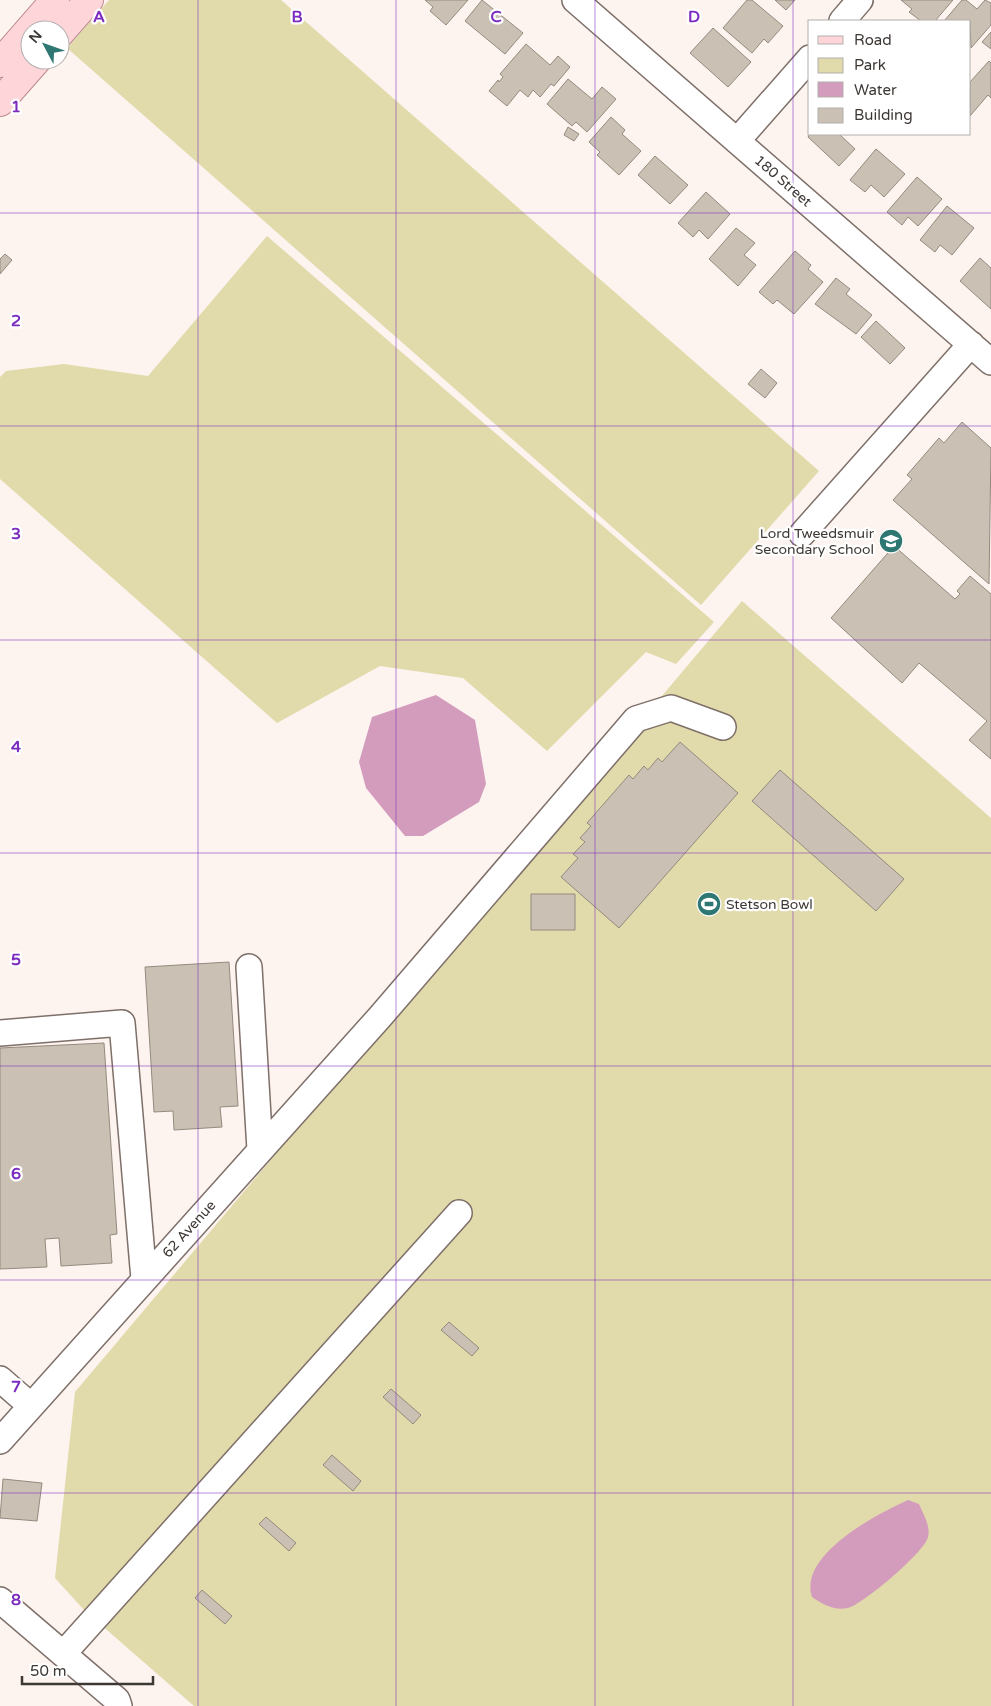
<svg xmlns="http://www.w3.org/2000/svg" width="991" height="1706" viewBox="0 0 991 1706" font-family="'Varela Round',sans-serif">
  <rect width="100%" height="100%" fill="#fdf3ef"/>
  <!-- green -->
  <path fill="#e1daaa" d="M109,0h172l538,471 -118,134 -634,-557z
    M267,236l447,386 -38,42 -30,-12 -99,99 -84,-73 -83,-12 -103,57 -277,-244v-102l6,-6 58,-7 84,12z
    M742,601l249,217v888h-797l-110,-96 -29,-32 20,-186z"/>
  <!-- water -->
  <path fill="#d39cbc" d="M436,695l39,25 11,64 -7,18 -56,34h-18l-39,-48 -7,-26 13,-45z
    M908,1500l11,4c4,10 12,22 9,33 -3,15 -66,68 -80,71 -14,3 -26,-4 -36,-11 -14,-42 65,-83 96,-97z"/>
  <!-- building -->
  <path fill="#cac0b3" stroke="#948a7e" d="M425,0h43l-22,25 -16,-14 3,-4z
    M482,0l41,33 -18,21 -40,-33z
    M747,0h5l31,26 -15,17 -4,-4 -12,14 -29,-25z
    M775,0h20l-9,10z
    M901,0h52l-18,21h-14l-12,-9 3,-3z
    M962,0h4l11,9 8,-9 6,3v22l-20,23 -1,-27h-26z
    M713,28l38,34 -23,25 -38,-34z
    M991,32v17l-9,-7z
    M526,44l24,21 8,-9 12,11 -16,19 -3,-2 -11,13 -7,-7 -5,7 -8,-7 -13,16 -18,-15 9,-11 1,2 4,-5 -3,-3z
    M989,61l2,2v35l-3,-3 -18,21v-34z
    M568,79l24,20 10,-12 14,12 -29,33 -11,-10 -4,4 -25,-22z
    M611,117l14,13 -3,4 19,17 -22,24 -22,-20 3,-3 -11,-10z
    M568,127l11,7 -5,7 -10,-6z
    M810,134h29l16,15 -16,17 -31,-29z
    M876,149l29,25 -21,23 -13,-12 -6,7 -15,-12z
    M655,156l33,29 -18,19 -32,-29z
    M917,177l25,22 -24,27 -10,-9 -6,8 -15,-13z
    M706,192l24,22 -22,25 -9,-9 -6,7 -15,-14z
    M947,206l27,22 -22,27 -12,-10 -5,7 -15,-12z
    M736,228l19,15 -11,12 12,10 -18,21 -29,-27z
    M795,251l16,14 -3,4 15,13 -29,32 -17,-14 -4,4 -14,-12z
    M5,254l7,6 -12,14v-15z
    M980,258l11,10v41l-31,-28z
    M836,278l14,11 -4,5 26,21 -16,19 -41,-30z
    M876,321l29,27 -15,16 -29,-27z
    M761,369l16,14 -12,15 -17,-14z
    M962,422l29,26 -2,136 -96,-84 19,-21 -5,-4 32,-37 5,5z
    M894,546l61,53 5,-5 -3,-3 13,-15 21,18v165l-22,-19 18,-19 -68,-58 -17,20 -71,-65z
    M680,742l58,51 -119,135 -58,-51 17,-19 -5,-4 12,-12 -5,-4 11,-12 -4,-3 42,-48 4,4 11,-13 4,4 10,-12 4,4z
    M780,770l124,109 -28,32 -124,-110z
    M531,894h44v36h-44z
    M229,962l9,144 -18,1 2,20 -48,3 -1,-19 -19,1 -9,-145z
    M104,1043l13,191 -7,1 2,28 -51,3 -2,-28 -14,1 2,28 -47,2v-221z
    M449,1322l30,26 -7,8 -31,-26z
    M391,1389l30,26 -8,9 -30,-27z
    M332,1455l29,26 -8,10 -30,-26z
    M3,1479l39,4 -5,38 -37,-3z
    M266,1517l30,26 -7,8 -30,-27z
    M202,1590l30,26 -7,8 -30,-26z"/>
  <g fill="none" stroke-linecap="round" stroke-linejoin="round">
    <!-- minor casing -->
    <g stroke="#7e6f69" stroke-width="28">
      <path id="minor" d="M575,0l416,362
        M842,21l18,-21
        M737,141l73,-83
        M802,534l169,-190
        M249,967l11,183
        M0,1033l122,-10 22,256
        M0,1379l31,27
        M0,1441l379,-423 257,-299 35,-11 52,19
        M0,1600l117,100 2,6
        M63,1654l396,-441"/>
    </g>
    <!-- major casing -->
    <g stroke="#bb8c8f" stroke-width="30">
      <path id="major" d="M60,33l29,-33
        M0,63l55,-63
        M0,102l37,-42"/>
    </g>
    <!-- minor -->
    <use href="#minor" stroke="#fff" stroke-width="25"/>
    <!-- major -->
    <use href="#major" stroke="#fed5d9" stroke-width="28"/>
  </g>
  <!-- grid -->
  <path fill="none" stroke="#7b2cbf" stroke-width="1" stroke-opacity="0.55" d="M198,0v1706M396,0v1706M595,0v1706M793,0v1706M0,213h991M0,426h991M0,640h991M0,853h991M0,1066h991M0,1280h991M0,1493h991"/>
  <!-- icons -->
  <defs>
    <g id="school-disc" transform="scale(1.25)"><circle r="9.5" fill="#2e7772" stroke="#fff"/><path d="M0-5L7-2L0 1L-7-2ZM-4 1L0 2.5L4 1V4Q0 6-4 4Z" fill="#fff"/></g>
    <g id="stadium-disc" transform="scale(1.25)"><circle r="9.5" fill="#2e7772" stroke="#fff"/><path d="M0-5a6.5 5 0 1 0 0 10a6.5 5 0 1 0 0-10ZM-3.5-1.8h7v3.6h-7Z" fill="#fff"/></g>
  </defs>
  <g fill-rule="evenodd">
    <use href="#school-disc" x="891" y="541"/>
    <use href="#stadium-disc" x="709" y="904"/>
  </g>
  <g text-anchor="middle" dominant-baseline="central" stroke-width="4.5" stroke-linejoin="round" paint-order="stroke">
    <!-- street labels -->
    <g font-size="14" fill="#3e3835" stroke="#fff">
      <text transform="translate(783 181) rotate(41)">180 Street</text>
      <text transform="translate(189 1229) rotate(-48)">62 Avenue</text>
    </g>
    <!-- poi labels -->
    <g font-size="14" fill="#3e3835" stroke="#fff" text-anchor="end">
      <text x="874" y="533">Lord Tweedsmuir<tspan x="874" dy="16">Secondary School</tspan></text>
      <text x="726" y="904" text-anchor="start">Stetson Bowl</text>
    </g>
  </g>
  <g font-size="16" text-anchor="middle" font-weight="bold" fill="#7b2cbf" stroke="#fff" stroke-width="4.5" stroke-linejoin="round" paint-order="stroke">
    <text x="99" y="22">A</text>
    <text x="297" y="22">B</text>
    <text x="496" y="22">C</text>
    <text x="694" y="22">D</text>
    <text x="16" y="112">1</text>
    <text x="16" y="326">2</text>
    <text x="16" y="539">3</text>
    <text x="16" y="752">4</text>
    <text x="16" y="965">5</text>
    <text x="16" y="1179">6</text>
    <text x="16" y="1392">7</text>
    <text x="16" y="1605">8</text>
  </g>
  <!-- legend -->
  <rect x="808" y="20" width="162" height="115" fill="#ffffff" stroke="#b2afae"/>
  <rect x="818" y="36" width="25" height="8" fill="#fed5d9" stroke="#b2afae"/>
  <text x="854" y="45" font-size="15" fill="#3e3835">Road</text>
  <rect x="818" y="58" width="25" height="15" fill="#e1daaa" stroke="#b2afae"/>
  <text x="854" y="70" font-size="15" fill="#3e3835">Park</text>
  <rect x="818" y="82" width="25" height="15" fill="#d39cbc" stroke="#b2afae"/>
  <text x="854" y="95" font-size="15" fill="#3e3835">Water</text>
  <rect x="818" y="108" width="25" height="15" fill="#cac0b3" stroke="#b2afae"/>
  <text x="854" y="120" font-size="15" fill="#3e3835">Building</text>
  <!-- north arrow -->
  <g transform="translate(45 45) rotate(311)"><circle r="24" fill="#ffffff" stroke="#b2afae"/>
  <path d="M0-4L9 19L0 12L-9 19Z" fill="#2e7772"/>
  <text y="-8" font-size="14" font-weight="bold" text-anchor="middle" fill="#3e3835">N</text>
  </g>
  <!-- scale -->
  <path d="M22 1676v8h131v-8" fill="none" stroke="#3e3835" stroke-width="2.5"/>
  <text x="30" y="1676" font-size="15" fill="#3e3835" stroke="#ffffff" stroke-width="4" paint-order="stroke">50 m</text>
</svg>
